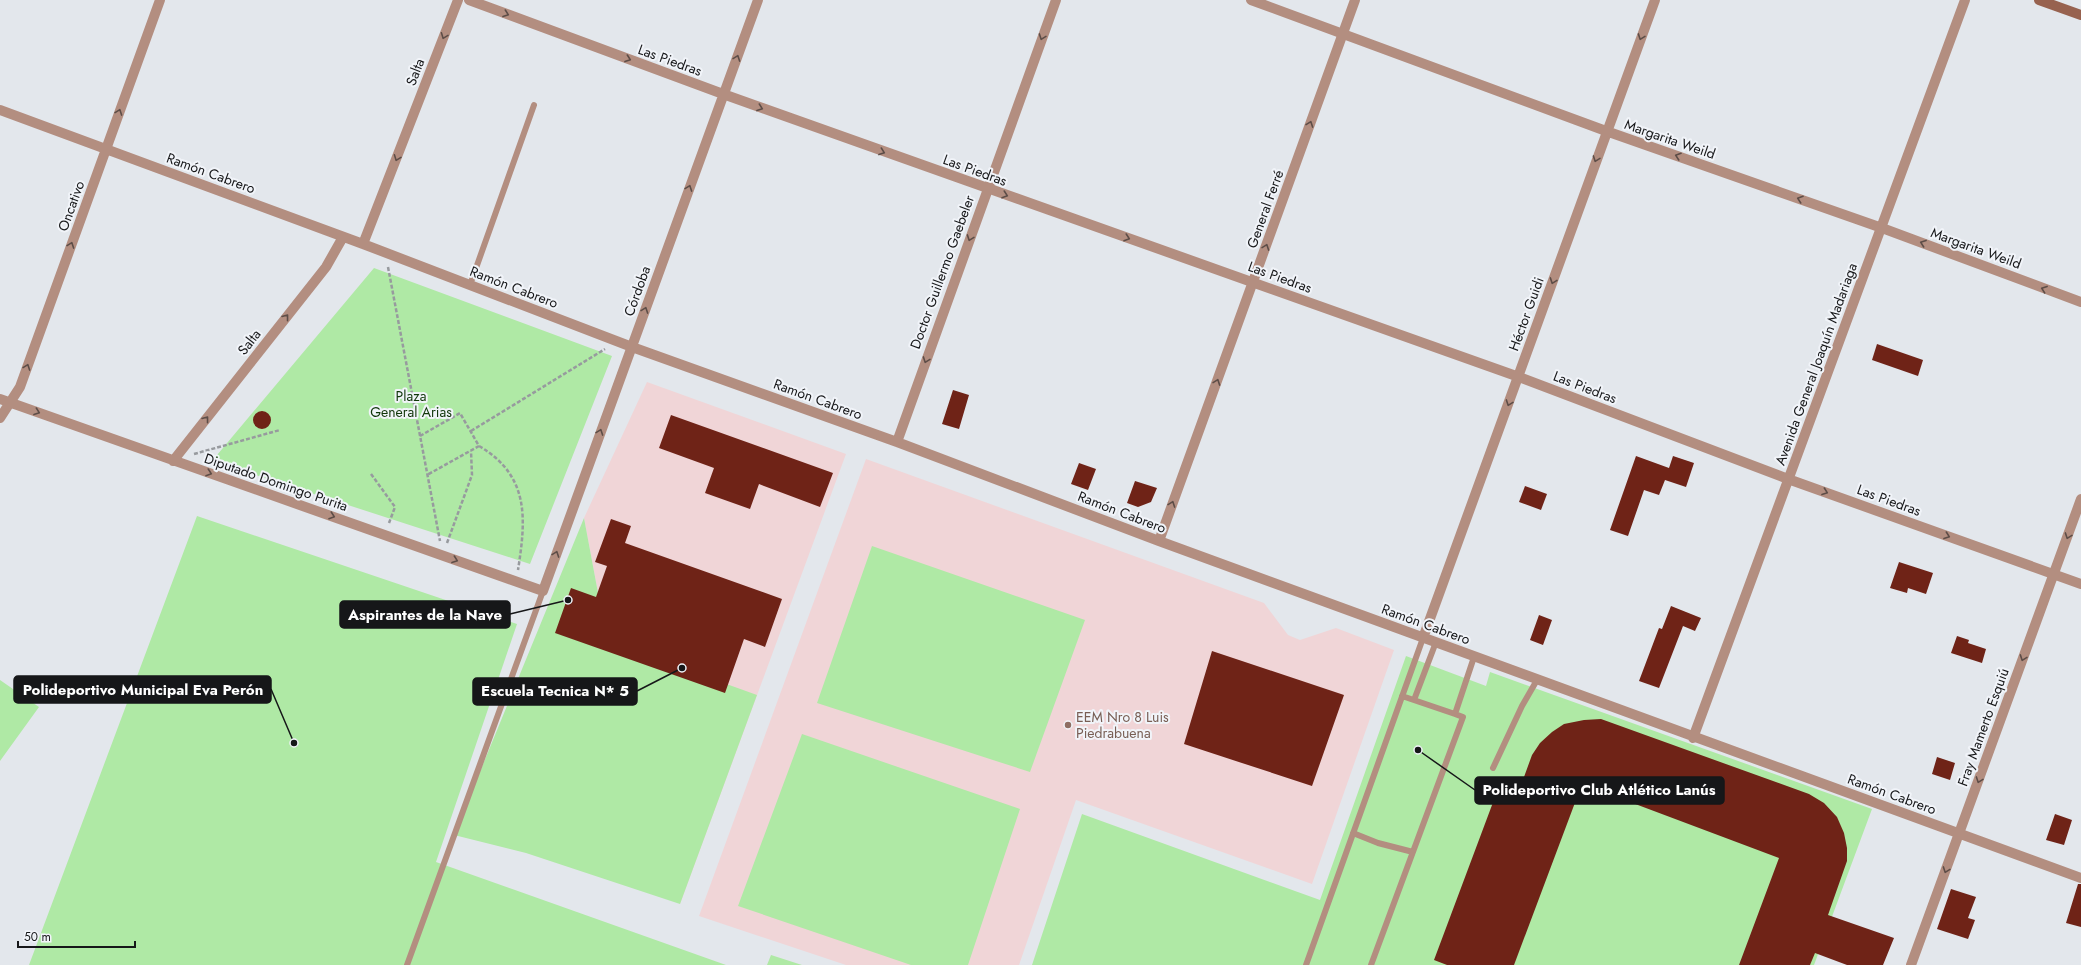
<svg xmlns="http://www.w3.org/2000/svg" width="2081" height="965" viewBox="0 0 2081 965" font-family="Jost,sans-serif">
  <rect width="100%" height="100%" fill="#e3e7ec"/>
  <!-- education -->
  <path fill="#f0d5d7" d="M647,382l199,72 -166,450 -73,-263 -23,-123z
    M866,459l398,144 24,32 12,5 36,-12 58,22 -82,234 -236,-84 -57,165h-173l-147,-49z"/>
  <!-- green -->
  <path fill="#afe9a5" d="M374,268l238,88 -82,208 -318,-103z
    M197,516l320,108 -81,238 290,103h-697z
    M584,518l23,123 150,54 -77,209 -154,-51 -72,-18z
    M872,546l213,74 -55,152 -213,-69z
    M1406,656l80,30 4,-14 382,137 -58,156h-782l50,-151 238,86z
    M0,680l39,27 -39,54z
    M802,734l218,75 -52,156h-57l-173,-59z
    M771,955l31,10h-35z"/>
  <!-- building -->
  <path fill="#6f2317" d="M1877,344l46,16 -5,16 -46,-16z
    M953,390l16,5 -10,34 -17,-5z
    M253 420a9 9 0 1 1 18 0a9 9 0 1 1-18 0Z
    M671,415l162,58 -13,34 -61,-23 -9,25 -45,-16 9,-25 -55,-20z
    M1636,456l33,12 4,-12 21,7 -8,24 -21,-7 -6,15 -15,-5 -16,46 -18,-6z
    M1079,463l17,6 -8,21 -17,-6z
    M1135,481l22,7 -6,14 -13,5 -11,-4z
    M1525,486l22,8 -6,16 -22,-8z
    M611,519l20,7 -6,17 157,56 -17,48 -21,-8 -19,54 -170,-60 16,-45 25,9 11,-31 -12,-4z
    M1899,562l34,11 -7,21 -18,-6 -1,5 -17,-5z
    M1671,606l30,12 -6,13 -12,-5 -24,62 -20,-7 20,-53 3,1z
    M1539,615l13,5 -9,25 -13,-5z
    M1957,636l12,4 -1,3 18,6 -4,14 -31,-10z
    M1212,651l132,44 -32,91 -128,-42z
    M1601,719l208,75 15,9 13,14 7,16 3,15v13l-19,54 66,23 -11,27h-36l-32,-12 -5,12h-71l40,-107 -197,-74 -68,181h-67l-13,-5 67,-179 19,7 12,-33 8,-12 12,-11 12,-8 20,-4z
    M1937,757l18,6 -5,17 -18,-6z
    M2055,814l17,6 -8,25 -18,-5z
    M2078,884h3v43l-15,-4z
    M1951,889l25,8 -8,21 7,2 -7,19 -31,-10z"/>
  <g fill="none" stroke-linecap="round" stroke-linejoin="round">
    <!-- path -->
    <path stroke="#979a9e" stroke-width="2.5" stroke-dasharray="4 2" stroke-linecap="butt" d="M388,267l52,274
      M471,431l134,-82
      M420,436l40,-23 19,33 -52,29
      M479,446c51,30 47,73 39,124
      M194,454l86,-24
      M371,474l24,33 -6,16
      M447,543l25,-68 -1,-24"/>
    <!-- lane -->
    <path stroke="#b38e80" stroke-width="6" d="M470,285l64,-180
      M1402,696l53,18
      M1414,700l22,-58
      M1493,768l29,-62 15,-26
      M1353,833l25,10 35,9
      M407,965l136,-374
      M1306,965l117,-327
      M1371,965l92,-248 -8,-3 19,-57"/>
    <!-- street -->
    <path stroke="#b38e80" stroke-width="10" d="M469,0l254,94 796,283 269,102 293,105
      M1251,0l355,131 276,97 199,74
      M0,110l363,134 269,103 265,95 262,99 922,337
      M363,244l95,-244
      M0,399l543,192 215,-591
      M0,418l20,-31 140,-387
      M897,442l159,-442
      M173,461l153,-194 17,-30
      M1159,541l196,-541
      M1423,638l232,-638
      M1693,738l272,-738
      M1911,965l170,-466"/>
    <!-- secondary -->
    <path stroke="#97624f" stroke-width="10" d="M2039,0l42,15"/>
  </g>
  <!-- one-way arrows -->
  <defs><path id="oneway-chevron" d="M-2-3.5L2.5 0L-2 3.5" fill="none" stroke-width="1.6" stroke-linecap="round" stroke-linejoin="round"/></defs>
  <g stroke="#5d4d47">
    <use href="#oneway-chevron" transform="translate(506 14) rotate(20)"/>
    <use href="#oneway-chevron" transform="translate(444 36) rotate(111)"/>
    <use href="#oneway-chevron" transform="translate(1042 37) rotate(110)"/>
    <use href="#oneway-chevron" transform="translate(1641 37) rotate(110)"/>
    <use href="#oneway-chevron" transform="translate(737 58) rotate(-70)"/>
    <use href="#oneway-chevron" transform="translate(628 59) rotate(20)"/>
    <use href="#oneway-chevron" transform="translate(760 108) rotate(20)"/>
    <use href="#oneway-chevron" transform="translate(119 112) rotate(-70)"/>
    <use href="#oneway-chevron" transform="translate(1310 124) rotate(-70)"/>
    <use href="#oneway-chevron" transform="translate(882 152) rotate(20)"/>
    <use href="#oneway-chevron" transform="translate(1678 156) rotate(-161)"/>
    <use href="#oneway-chevron" transform="translate(397 158) rotate(111)"/>
    <use href="#oneway-chevron" transform="translate(1596 159) rotate(110)"/>
    <use href="#oneway-chevron" transform="translate(689 188) rotate(-70)"/>
    <use href="#oneway-chevron" transform="translate(1005 195) rotate(19)"/>
    <use href="#oneway-chevron" transform="translate(1800 199) rotate(-161)"/>
    <use href="#oneway-chevron" transform="translate(970 238) rotate(110)"/>
    <use href="#oneway-chevron" transform="translate(1127 238) rotate(19)"/>
    <use href="#oneway-chevron" transform="translate(1923 243) rotate(-160)"/>
    <use href="#oneway-chevron" transform="translate(71 245) rotate(-70)"/>
    <use href="#oneway-chevron" transform="translate(1266 247) rotate(-70)"/>
    <use href="#oneway-chevron" transform="translate(1553 281) rotate(110)"/>
    <use href="#oneway-chevron" transform="translate(2044 289) rotate(-160)"/>
    <use href="#oneway-chevron" transform="translate(645 310) rotate(-70)"/>
    <use href="#oneway-chevron" transform="translate(286 317) rotate(-52)"/>
    <use href="#oneway-chevron" transform="translate(926 360) rotate(110)"/>
    <use href="#oneway-chevron" transform="translate(27 367) rotate(-70)"/>
    <use href="#oneway-chevron" transform="translate(1217 382) rotate(-70)"/>
    <use href="#oneway-chevron" transform="translate(1509 403) rotate(110)"/>
    <use href="#oneway-chevron" transform="translate(37 412) rotate(20)"/>
    <use href="#oneway-chevron" transform="translate(206 419) rotate(-52)"/>
    <use href="#oneway-chevron" transform="translate(600 432) rotate(-70)"/>
    <use href="#oneway-chevron" transform="translate(209 473) rotate(19)"/>
    <use href="#oneway-chevron" transform="translate(1825 492) rotate(20)"/>
    <use href="#oneway-chevron" transform="translate(1172 504) rotate(-70)"/>
    <use href="#oneway-chevron" transform="translate(332 516) rotate(19)"/>
    <use href="#oneway-chevron" transform="translate(1947 536) rotate(20)"/>
    <use href="#oneway-chevron" transform="translate(2068 536) rotate(110)"/>
    <use href="#oneway-chevron" transform="translate(556 554) rotate(-70)"/>
    <use href="#oneway-chevron" transform="translate(455 560) rotate(20)"/>
    <use href="#oneway-chevron" transform="translate(2023 658) rotate(110)"/>
    <use href="#oneway-chevron" transform="translate(1979 780) rotate(110)"/>
    <use href="#oneway-chevron" transform="translate(1946 870) rotate(110)"/>
  </g>
  <!-- markers -->
  <circle fill="#8d6e63" stroke="#f1f4f9" stroke-width="1.5" cx="1068" cy="725" r="4"/>
  <g text-anchor="middle" dominant-baseline="central" stroke-width="4" stroke-linejoin="round" paint-order="stroke">
    <!-- street labels -->
    <g font-size="14" fill="#161719" stroke="#f1f4f9">
      <text transform="translate(670 60) rotate(20)">Las Piedras</text>
      <text transform="translate(415 72) rotate(-69)">Salta</text>
      <text transform="translate(1670 139) rotate(19)">Margarita Weild</text>
      <text transform="translate(975 170) rotate(20)">Las Piedras</text>
      <text transform="translate(211 173) rotate(20)">Ramón Cabrero</text>
      <text transform="translate(71 206) rotate(-70)">Oncativo</text>
      <text transform="translate(1265 209) rotate(-70)">General Ferré</text>
      <text transform="translate(1976 248) rotate(20)">Margarita Weild</text>
      <text transform="translate(942 272) rotate(-70)">Doctor Guillermo Gaebeler</text>
      <text transform="translate(1280 277) rotate(20)">Las Piedras</text>
      <text transform="translate(514 287) rotate(21)">Ramón Cabrero</text>
      <text transform="translate(637 291) rotate(-70)">Córdoba</text>
      <text transform="translate(1526 314) rotate(-70)">Héctor Guidi</text>
      <text transform="translate(249 342) rotate(-52)">Salta</text>
      <text transform="translate(1816 364) rotate(-70)">Avenida General Joaquín Madariaga</text>
      <text transform="translate(1585 387) rotate(21)">Las Piedras</text>
      <text transform="translate(818 399) rotate(20)">Ramón Cabrero</text>
      <text transform="translate(276 482) rotate(19)">Diputado Domingo Purita</text>
      <text transform="translate(1889 500) rotate(20)">Las Piedras</text>
      <text transform="translate(1122 512) rotate(21)">Ramón Cabrero</text>
      <text transform="translate(1426 624) rotate(20)">Ramón Cabrero</text>
      <text transform="translate(1983 727) rotate(-70)">Fray Mamerto Esquiú</text>
      <text transform="translate(1892 794) rotate(20)">Ramón Cabrero</text>
    </g>
    <!-- park labels -->
    <g font-size="14" fill="#103609" stroke="#f1f4f9">
      <text x="411" y="396">Plaza<tspan x="411" dy="16">General Arias</tspan></text>
    </g>
    <!-- education labels -->
    <g font-size="14" fill="#785e54" stroke="#f1f4f9" text-anchor="start">
      <text x="1076" y="717">EEM Nro 8 Luis<tspan x="1076" dy="16">Piedrabuena</tspan></text>
    </g>
  </g>
  <!-- callouts -->
  <path fill="none" stroke="#161719" stroke-width="1.5" d="M568 600L510 614M294 743L271 689M682 668L637 691M1418 750L1475 790"/>
  <g fill="#161719" stroke="#f1f4f9" stroke-width="1.5">
    <circle cx="568" cy="600" r="4"/>
    <circle cx="294" cy="743" r="4"/>
    <circle cx="682" cy="668" r="4"/>
    <circle cx="1418" cy="750" r="4"/>
  </g>
  <g fill="#161719" stroke="#161719" stroke-width="1.5">
    <rect x="340" y="601" width="170" height="27" rx="4"/>
    <rect x="14" y="676" width="257" height="27" rx="4"/>
    <rect x="473" y="678" width="164" height="27" rx="4"/>
    <rect x="1475" y="777" width="249" height="27" rx="4"/>
  </g>
  <g font-size="15" text-anchor="middle" font-weight="bold" fill="#fff">
    <text x="425" y="620">Aspirantes de la Nave</text>
    <text x="143" y="695">Polideportivo Municipal Eva Perón</text>
    <text x="555" y="696">Escuela Tecnica N* 5</text>
    <text x="1599" y="795">Polideportivo Club Atlético Lanús</text>
  </g>
  <!-- scale -->
  <path d="M18 941v6h117v-6" fill="none" stroke="#161719" stroke-width="2"/>
  <text x="24" y="941" font-size="12" fill="#161719" stroke="#f1f4f9" stroke-width="3" paint-order="stroke">50 m</text>
</svg>
